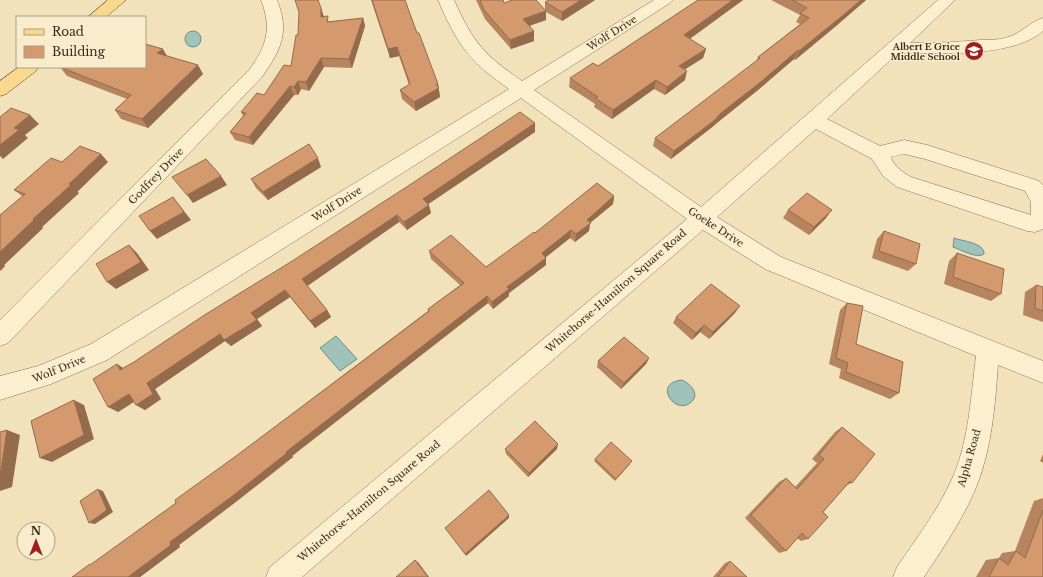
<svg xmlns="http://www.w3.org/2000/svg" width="1043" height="577" viewBox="0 0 1043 577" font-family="'Libre Baskerville',serif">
  <rect width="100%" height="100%" fill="#f2e2bb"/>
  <!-- water -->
  <path fill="#a0c2b8" stroke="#679086" d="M185 39a8 8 0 1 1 16 0a8 8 0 1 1-16 0Z
    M954,238c8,3 31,5 30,16 -7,5 -23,-4 -31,-7z
    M336,336l21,23 -17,12 -20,-23z
    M682,380c9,4 19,15 8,23 -15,12 -38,-20 -8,-23z"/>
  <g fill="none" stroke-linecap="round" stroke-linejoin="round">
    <!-- minor casing -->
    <g stroke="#8b7153" stroke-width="1">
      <path id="minor" d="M261,0h16c13,32 4,50 -15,77l-254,266 -8,3v-26l250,-251c17,-24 22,-41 11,-69z
        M438,0h16c19,42 30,55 68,81l132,-81h19l-3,3 -136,87 167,117 237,-207h17l-45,43c23,0 47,-1 71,-3 10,0 20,0 30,-4 11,-4 21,-15 32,-18v13c-30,27 -106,22 -145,22l-71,66 53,27 24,-6 23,5 112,36 4,4v44l-8,3 -8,-1 -130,-44 -14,-11 -11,-17 -56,-30 -99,88 64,40 262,104v22l-45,-18c-3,40 -6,82 -21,120 -13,33 -34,63 -53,92h-31l4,-10c19,-28 41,-57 55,-88 17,-38 19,-83 24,-123l-211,-87 -62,-39 -401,347h-36l4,-10 417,-348 -166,-121 -414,262 -56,24 -51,16v-24l38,-10 53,-22 418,-255c-8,-6 -17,-12 -25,-19 -22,-18 -35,-44 -46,-70zM904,154l21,5 100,32 6,11v13l-120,-38c-8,-5 -17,-10 -20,-20z"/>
    </g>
    <!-- major casing -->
    <g stroke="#573f29" stroke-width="1">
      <path id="major" d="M108,0h18l-20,17h-18z
        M19,67h19l-2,4 -30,23 -6,2v-15z"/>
    </g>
    <!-- minor -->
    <use href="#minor" fill="#fcefcf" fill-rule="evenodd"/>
    <!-- major -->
    <use href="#major" fill="#fad98e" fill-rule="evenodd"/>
  </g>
  <!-- wall -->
  <path fill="#b6845e" d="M371,0h34l12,33 21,51 2,13 -24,14 -14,-12 -2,-9 9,-5 -10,-29 -9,2z
    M476,0h27l1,3 41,6v-7l4,-2h46l-33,21 -16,-9v8l-17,6 5,5v10l-23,8 -26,-30z
    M698,0h45l-53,39 16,10 -3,9 -18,11v11l-20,15 -11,-6 -42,30 -18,-12 1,-3 -26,-17 1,-9 28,-12z
    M771,0h95l-30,26 -41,34 -1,-1 -36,31 -40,32 -7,6 -40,31 -18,-13 2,-8 101,-76 2,-5 42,-33 -4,-2 4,-7z
    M321,8l3,9 5,5 34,-4 2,8 -13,42 -28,-1 -15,24 -8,-2 -3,6h-4l-41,50 -18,-5 -5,-8 13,-16 -2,-4 23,-17 27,-29z
    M167,56l36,18 -55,54 -27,-9 -6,-9 12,-11 -60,-23 -7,-9z
    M535,132l-107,72 3,9 -24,17 -8,-8 -92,64 20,24 4,7 -16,11 -25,-31 -33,22 5,7 -31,20 -6,-5 -70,48 6,10 -16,11 -9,-5 -2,-3 -16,10 -1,-48 6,4z
    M62,162h46l-31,30 2,1 -37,34 1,1 -39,37 1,1 -5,5 22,-75 -8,-6z
    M321,167l-53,33 -12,-12 -5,-9z
    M614,196l-1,8 -23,19 -1,8 -14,11 -5,-4 -24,19v8l-37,28v3l-16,13 -5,-6 -196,153 1,1 -56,44 -58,44 1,2 -40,30 -50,-13h2l84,-61 60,-47 192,-145v-2l32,-24 -29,-26 -2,-8 57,16 49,-34z
    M788,210l38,8 -17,17 -26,-17z
    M884,231l32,33 -8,7 -36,-13 5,-19z
    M957,253l44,41 -10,7 -47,-17 5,-23z
    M1036,285l7,2v35l-20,-7 2,-23z
    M847,303l9,41 43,49 -9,6 -51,-21 2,-9 -12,-5 11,-54z
    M735,313l-26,26 -9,-7 -8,8 -19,-17 3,-6z
    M649,358l-3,6 -25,25 -24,-22 1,-6z
    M842,427l10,56 -5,2 -24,27 -15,27 -7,2 -4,-3 -11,13 -7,2 -34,-35 34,-36 7,-4 9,9 22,-24 -5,-4 23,-27z
    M505,449h52l-29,28 -22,-23z
    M1043,454v9l-3,-2z
    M595,459l35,5 -15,17 -21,-20z
    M1043,498v79h-67l10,-17 13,-2 3,-5 13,-2 19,-50z
    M730,561l17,16h-34l12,-14z"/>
  <!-- shaded-wall -->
  <path fill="#946b4c" d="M581,0h14l-33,21v-9z
    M733,0h10l-61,44 2,-9z
    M861,0h5l-30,26 -41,34 4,-9z
    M321,8l3,9h-3z
    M546,11v9l-23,8v-9z
    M363,18l2,8 -13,42 -3,-9z
    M534,31v10l-23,8 -1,-9z
    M397,47l2,9 -9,2 -2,-9z
    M163,49l5,9 -11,-5z
    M706,49l-3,9 -27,17 3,-9z
    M798,50l-4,9 -36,31 -40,32 -7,6 -40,31 3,-8z
    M321,58l3,9 -15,24 -3,-9z
    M198,65l5,9 -55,54 -6,-9z
    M687,71l-2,9 -20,15 2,-8z
    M656,80l-2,9 -42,30 1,-9z
    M298,81l3,8 -3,6 -4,-8z
    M438,84l2,13 -24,14 -2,-9z
    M290,86l4,9 -41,50 -4,-8z
    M30,115l9,9 -14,11 3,3 -25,21 -3,-3v-11l14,-17z
    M535,123v9l-111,75 -1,-8z
    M101,154l7,8 -31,30 2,1 -37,34 1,1 -39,37 1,1 -5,5v-19l33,-33z
    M318,158l3,9 -53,33 -5,-8z
    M221,176l6,9 -34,18 -6,-8z
    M614,196l-1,8 -23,19 -1,8 -14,11 1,-8 11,-14z
    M173,197l18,23 -34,19 -7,-8z
    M429,205l2,8 -24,17 -3,-8z
    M832,210l-6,8 -17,17 5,-8z
    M397,215l2,7 -93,65 -4,-8z
    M571,230l-1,8 -29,23 1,-8z
    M129,245l8,8 12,17 -33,19 -9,-7z
    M546,258v7l-37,28v3l-16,13 -1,-7 15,-15z
    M285,290l5,7 -33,22 5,7 -31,20 -6,-5 -70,48 6,10 -16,11 -9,-5 11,-22z
    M487,296l1,7 -196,153 1,1 -56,44 -58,44 1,2 -40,30h-12l42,-35z
    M740,306l-5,7 -26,26 4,-7z
    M327,310l4,7 -16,11 -5,-7z
    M704,325l-4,7 -8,8 4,-7z
    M649,358l-3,6 -25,25 3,-6z
    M117,364l9,6h-6z
    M129,394l9,5 -20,13 -10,-5z
    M74,400l10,5 10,34 -42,23 -12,-4z
    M7,430l13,5 -8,52 -12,4v-14z
    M558,444l-1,5 -29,28 1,-4z
    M98,489l5,2 10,21 -18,12 -6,-1z
    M509,515v3l-43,38 -1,-2z
    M415,560l3,2 11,15h-1z"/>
  <!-- building -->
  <path fill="#d4996d" stroke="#946b4c" d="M295,0h23l3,8v9l7,-1 -1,6 36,-4 -14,41 -28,-1 -15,24 -8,-1 -4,6 -4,-1 -41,51 -19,-5 16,-19 -5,-1 16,-19 7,2 20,-30 7,1 5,-31h2l1,-23z
    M372,0h33l12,33h2l19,51 -2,1 3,3 -25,14 -14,-12 10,-6 -13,-37 -9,2z
    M480,0h23l1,3 8,-3h24l10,11 -23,8 11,12 -24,9 -26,-30z
    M549,0h32l-19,12 -17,-10z
    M698,0h35l-49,35 22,14 -27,17 8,5 -20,16 -11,-7 -43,30 -18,-12 3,-1 -28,-19 23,-15 5,3z
    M792,0h69l-20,17 -42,34 -1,-1 -36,31 -41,32 -6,7 -41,31 -19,-13 105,-80 -2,-1 51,-39 -9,-5 7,-5z
    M145,44l18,5 -6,4 41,12 -56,54 -27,-9 16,-15 -71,-28h85z
    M11,108l19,7 -16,13 5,2 -19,15v-28z
    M520,112l15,11 -112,76 6,6 -25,17 -7,-7 -95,64 25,31 -17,11 -25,-31 -34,23 6,7 -33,20 -4,-6 -73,49 6,11 -17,11 -7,-11 -21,13 -15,-28 24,-15 3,6 14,-8 72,-48 83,-51 119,-77z
    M309,144l9,14 -55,34 -12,-13z
    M80,146l21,8 -32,30 2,1 -38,34 1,1 -34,32v-37l25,-21 -11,-4 37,-32 11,4z
    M206,159l15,17 -34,19 -15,-18z
    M597,183l17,13 -27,24 4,3 -15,11 -5,-4 -29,23 4,5 -39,29 2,2 -17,13 -5,-6 -201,156 1,1 -57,45 -60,44 1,3 -43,32h-56l18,-13v1l86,-62 -1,-3 61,-44 148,-111 45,-34 -1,-2 36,-26 -35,-32 22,-16 35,32 48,-35 1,1z
    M807,193l25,17 -18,17 -26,-17z
    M173,197l11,15 -34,19 -11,-15z
    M884,231l36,13 -4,20 -37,-13z
    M129,245l12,17 -34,20 -11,-18z
    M957,253l47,16 -3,25 -48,-17z
    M711,284l29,22 -27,26 -9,-7 -8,8 -20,-16z
    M1036,285l7,2v24l-8,-3z
    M847,303l16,3 -7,38 47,18 -4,31 -53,-21 2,-9 -12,-5z
    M624,337l25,21 -25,25 -26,-22z
    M74,400l10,35 -44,23 -9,-37z
    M535,421l23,23 -29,29 -24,-24z
    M842,427l33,27 -23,29 -2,-2 -27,31 5,5 -20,22 -6,-6 -16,18 -35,-36 35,-37 11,11 27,-30 -5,-4z
    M7,430l-7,47v-45z
    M611,442l21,19 -16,18 -21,-20z
    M98,489l9,21 -18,13 -9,-22z
    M489,490l20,25 -44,39 -20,-26z
    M1043,510v67h-54l10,-19 9,7 8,-14 9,7z
    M415,560l13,17h-32z
    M730,561l17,16h-29z"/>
  <!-- icons -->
  <defs>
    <g id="school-disc" transform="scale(1)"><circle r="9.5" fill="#9f1e1e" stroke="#f9eccc"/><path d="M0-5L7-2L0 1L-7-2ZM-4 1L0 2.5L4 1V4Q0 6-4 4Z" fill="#fff"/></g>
  </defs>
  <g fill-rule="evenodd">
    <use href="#school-disc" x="974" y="51"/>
  </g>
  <g text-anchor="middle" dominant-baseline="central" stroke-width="3" stroke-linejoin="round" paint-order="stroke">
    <!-- far-poi labels -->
    <g font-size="9" font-weight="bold" fill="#38291a" stroke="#f9eccc" text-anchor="end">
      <text x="960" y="46">Albert E Grice<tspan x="960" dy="10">Middle School</tspan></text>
    </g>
    <!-- street labels -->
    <g font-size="10" fill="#38291a" stroke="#f9eccc">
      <text transform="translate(612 33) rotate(-32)">Wolf Drive</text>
      <text transform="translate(156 176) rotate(-46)">Godfrey Drive</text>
      <text transform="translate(337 204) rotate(-32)">Wolf Drive</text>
      <text transform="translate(716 227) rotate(33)">Goeke Drive</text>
      <text transform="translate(616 291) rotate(-41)">Whitehorse-Hamilton Square Road</text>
      <text transform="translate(59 369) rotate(-22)">Wolf Drive</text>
      <text transform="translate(969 458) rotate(-74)">Alpha Road</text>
      <text transform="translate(369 501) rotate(-40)">Whitehorse-Hamilton Square Road</text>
    </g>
  </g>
  <!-- legend -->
  <rect x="16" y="16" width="130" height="52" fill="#f9eccc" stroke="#ac9e85"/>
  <rect x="24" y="29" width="20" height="6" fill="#fad98e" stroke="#ac9e85"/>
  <text x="52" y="36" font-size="12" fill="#38291a">Road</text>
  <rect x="24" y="46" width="20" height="12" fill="#d4996d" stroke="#ac9e85"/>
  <text x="52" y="56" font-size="12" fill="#38291a">Building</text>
  <!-- north arrow -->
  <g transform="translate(36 541)"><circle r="19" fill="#f9eccc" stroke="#ac9e85"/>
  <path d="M0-3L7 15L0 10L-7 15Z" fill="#9f1e1e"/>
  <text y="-6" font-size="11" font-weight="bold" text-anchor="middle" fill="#38291a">N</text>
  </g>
</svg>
